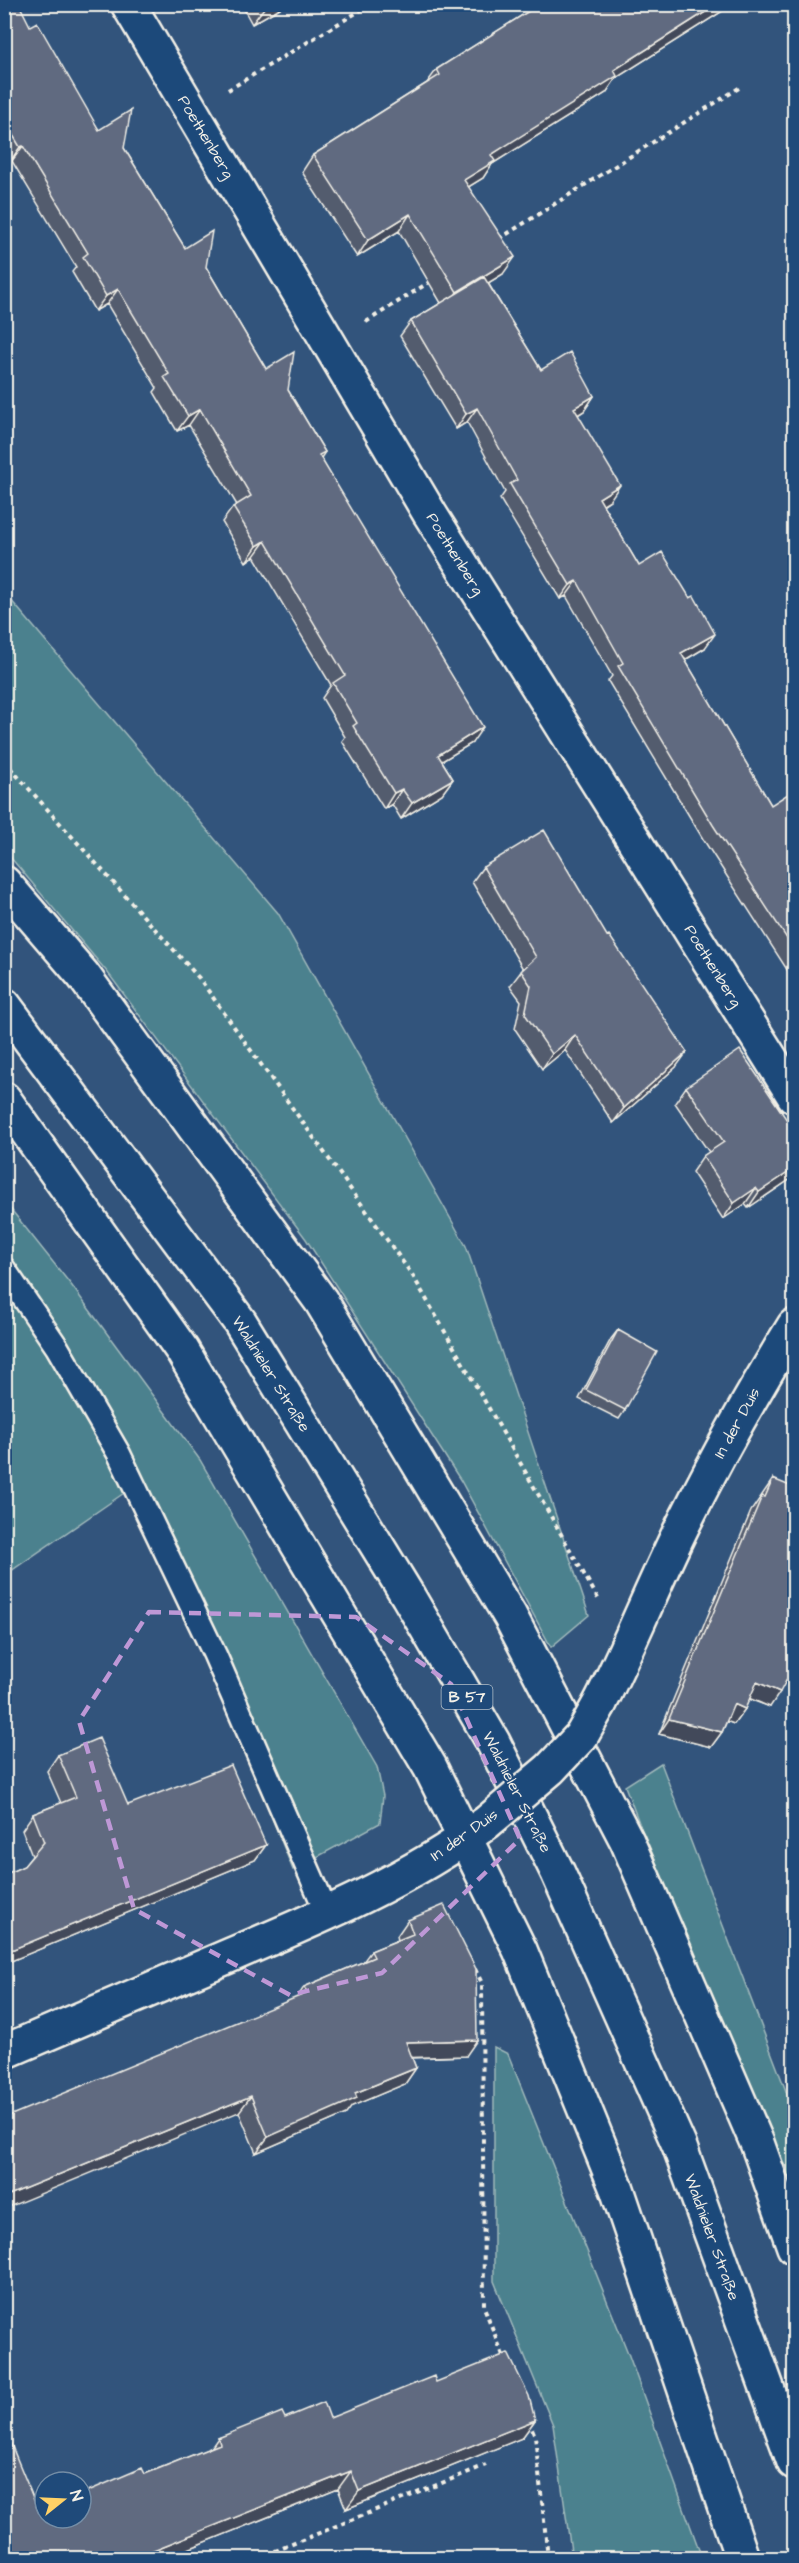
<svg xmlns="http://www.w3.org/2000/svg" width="799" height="2563" viewBox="0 0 799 2563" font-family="'Architects Daughter',sans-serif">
  <rect width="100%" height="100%" fill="#32547c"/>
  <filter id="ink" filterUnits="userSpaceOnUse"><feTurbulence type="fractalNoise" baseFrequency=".0167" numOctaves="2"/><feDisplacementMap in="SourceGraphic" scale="12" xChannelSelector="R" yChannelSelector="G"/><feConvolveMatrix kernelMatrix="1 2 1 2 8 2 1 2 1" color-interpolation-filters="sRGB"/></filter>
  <g filter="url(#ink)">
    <!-- green -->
    <path fill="#4c818e" stroke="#a0b9bb" stroke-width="1.5" d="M4,592l274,321 188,333 123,369 -38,32 -90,-166 -155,-242 -198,-266 -103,-122z
      M5,1202l67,84 128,174 177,307 6,29 -3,27 -87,47 -55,-136 -111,-243 -122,84z
      M661,1763l133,349v117l-169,-443z
      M494,2047l14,7 120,299 74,205h-130l-19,-133 -59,-144z"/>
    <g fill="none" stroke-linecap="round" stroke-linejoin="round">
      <!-- service casing -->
      <g stroke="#f4f1e8" stroke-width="27">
        <path id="service" d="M4,1269l53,78 62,107 96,201 112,258"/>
      </g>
      <!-- minor casing -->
      <g stroke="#f4f1e8" stroke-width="38">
        <path id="minor" d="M128,4l302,510 364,582
          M600,1703c32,-62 57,-128 89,-190 32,-64 68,-127 105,-187
          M4,2052c76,-33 152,-65 227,-97 88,-37 178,-75 255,-132"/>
      </g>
      <!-- trunk casing -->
      <g stroke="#f4f1e8" stroke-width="38">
        <path id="trunk" d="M4,883l79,92 238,326 189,315 117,225 130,302 37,104
          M4,1005l236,317 168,274 85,146 65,131 121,272 115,317
          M4,1099l178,251 248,417 90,183 97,239 125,369"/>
      </g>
      <!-- path -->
      <path stroke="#f4f1e8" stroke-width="4" stroke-dasharray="4.5 4.5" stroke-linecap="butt" d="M228,90l143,-86
        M499,239l243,-153
        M366,322l65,-41
        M4,761l195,217 214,298 187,326
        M475,1969l7,14 2,324 20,51
        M529,2421l6,15 13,122
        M258,2558l228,-93"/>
      <!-- service -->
      <use href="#service" stroke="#1f4a7a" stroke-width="22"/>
      <!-- minor -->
      <use href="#minor" stroke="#1f4a7a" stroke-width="33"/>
      <!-- trunk -->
      <use href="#trunk" stroke="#1f4a7a" stroke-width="33"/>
      <!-- minor-bridge casing -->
      <g stroke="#f4f1e8" stroke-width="38" stroke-linecap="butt">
        <path id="minor-bridge" d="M486,1823l64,-54 32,-34 18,-32"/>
      </g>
      <!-- minor-bridge -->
      <use href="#minor-bridge" stroke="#1f4a7a" stroke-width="33"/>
    </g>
    <!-- wall -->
    <path fill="#535b6e" stroke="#f4f1e8" stroke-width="1.5" d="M241,4h46l-35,20z
      M540,4h191l-2,3 -113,71 -10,15 -114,71 -9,14 -15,9 35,87 -15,9 53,87 53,26 -10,15 -6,4 32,85 -7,5 36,61 66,82 -20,12 86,145 24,-7v184l-92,-143 -95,-158 4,-5 -46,-80 -6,3 -60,-100 5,-7 -38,-70 -11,7 -56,-93 11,-15 30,-18 -42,-72 -42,26 -55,-85 11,-17 114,-72 10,-14z
      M4,11l26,15 69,104 25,18 61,100 21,19 60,102 22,21 37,62 -4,6 151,285 -30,18 11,18 -11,15 -41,25 -9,-15 -8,5 -42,-68 3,-4 -23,-39 9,-13 -77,-129 -8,6 -24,-40 11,-15 4,-2 -48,-80 -12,6 -23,-39 3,-4 -50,-84 -12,7 -23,-39 4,-5 -64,-106 -3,2 -5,-8z
      M483,867l193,200 -63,56 -48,-73 -23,19 -27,-40 6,-28 -11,-15 13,-17 -51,-87z
      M686,1087l109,89 -47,32 -3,-4 -22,15 -31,-47 11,-16 6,-4 -34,-49z
      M618,1330l7,80 -6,9 -40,-20 32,-60z
      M773,1479l-3,228 -21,-8 -4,10 -11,15 -7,-3 -5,11 -11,15 -52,-13 92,-223z
      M58,1755l70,50 138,40 -11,15 -251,104v-89l20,-9 8,-10 -10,-26 11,-16 28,-11 -14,-32z
      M408,1920l58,136 -54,2 4,10 -11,16 -53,22 -6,8 -90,39 -17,-41 58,-114 7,-11 59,-25 8,-11 27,-11 -1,-4z
      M436,2382l99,38 -13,18 -176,71 -8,-20 -175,70h-159v-126l35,79 106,-38 66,-26 7,-10 67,-20h45z"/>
    <!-- shaded-wall -->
    <path fill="#434a5a" stroke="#f4f1e8" stroke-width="1.5" d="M269,4h18l-35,20 12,-16z
      M718,4h13l-2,3 -113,71 -10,15 -114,71 -9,14 -31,19 12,-17 27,-25 123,-85z
      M23,146l-11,15 -3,2 11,-16z
      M410,214l-11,17 -42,26 11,-17z
      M515,257l-12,17 -58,35 12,-17z
      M118,289l-11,15 -12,7 11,-15z
      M594,396l-10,15 -20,12 10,-15z
      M477,408l-10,14 -11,7 10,-15z
      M200,409l-11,16 -12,6 11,-15z
      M620,485l-10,15 -22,13 11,-15z
      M265,541l-11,15 -8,6 11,-16z
      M577,581l-11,15 -6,3 10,-14z
      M715,634l-10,14 -34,20 10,-15z
      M483,727l-11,16 -45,27 11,-15z
      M453,779l-11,15 -41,25 11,-16z
      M402,789l-10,15 -8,5 10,-16z
      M575,1035l-10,15 -23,19 10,-15z
      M687,1052l-11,15 -63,56 11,-15z
      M795,1168v8l-47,32 11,-16z
      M756,1188l-11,16 -22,15 11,-16z
      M757,1682l23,10 -10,15 -24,-10z
      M734,1704l11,5 -11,15 -11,-4z
      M669,1719l53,13 -11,15 -52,-13z
      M266,1845l-11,15 -251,104v-11z
      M477,2040l-11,16 -71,2 11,-16z
      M416,2068l-11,16 -53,22 -6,8 -90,39 12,-16 87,-44z
      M251,2096l-12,16 -235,97v-12z
      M535,2420l-13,18 -176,71 13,-18z
      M351,2471l-13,18 -175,70h-32z"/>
    <!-- building -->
    <path fill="#606a80" stroke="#f4f1e8" stroke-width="1.5" d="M15,4h4l11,22 7,-4 62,108 32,-20 -7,38 61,100 27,-17 -6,36 60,102 28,-17 -6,38 37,62 -6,3 164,272 -45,28 15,24 -41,24 -10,-14 -8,4 -41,-67 4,-3 -24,-40 12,-8 -80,-134 -8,5 -24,-39 18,-11 -51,-87 -12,7 -24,-39 5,-3 -51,-85 -12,7 -23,-39 5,-4 -65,-107 -3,1 -16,-27v-109z
      M540,4h178l-104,66 3,6 -126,79 4,6 -31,19 51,77 -58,35 -47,-78 -42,26 -55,-85 127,-80 -3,-6z
      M484,277l57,93 29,-18 24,44 -20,12 46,77 -21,13 40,68 23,-14 28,46 4,-2 21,38 -34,19 90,152 20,-13 4,6v153l-82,-126 -95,-159 5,-3 -46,-82 -7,4 -60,-101 7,-4 -40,-72 -11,6 -55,-93z
      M544,830l63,106 2,-1 78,117 -63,56 -49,-73 -23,19 -27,-40 6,-28 -10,-15 15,-14 -53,-90z
      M740,1050l55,82v36l-36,24 -3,-4 -22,15 -31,-47 21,-14 -38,-55z
      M618,1330l39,22 -32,58 -39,-20z
      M773,1479l22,9v176l-15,28 -23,-10 -12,27 -11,-5 -12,28 -53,-13 93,-223 3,1z
      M99,1738l29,67 103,-40 35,80 -262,108v-78l20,-9 20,-24 -11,-28 43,-17 -18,-42z
      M444,1905l32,64 1,71 -71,2 10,26 -61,25 2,5 -89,39 -17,-41 -247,101v-79l303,-125 -3,-6 70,-30 -3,-6 42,-17 -5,-14z
      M508,2353l21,43 6,24 -176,71 -8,-20 -220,88h-122l-5,-12v-114l2,-1 33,80 6,-3v9h36v-24l61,-26 3,6 75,-30 -2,-6 64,-26 3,6 39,-16 6,16 104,-42 2,6z"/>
  </g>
  <!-- marked area -->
  <path fill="none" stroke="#be98d6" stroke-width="4.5" stroke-dasharray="12 8" stroke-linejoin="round" d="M149,1612l207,5 95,67 69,155 -138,134 -92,22 -156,-86 -55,-188z"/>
  <g text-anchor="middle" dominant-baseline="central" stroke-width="4.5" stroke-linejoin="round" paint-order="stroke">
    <!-- shield labels -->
    <rect fill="#1f4a7a" stroke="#b4bfc7" stroke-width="1.5" x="441.5" y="1685" width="51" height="24" rx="4.5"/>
    <g font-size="15" font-weight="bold" fill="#f4f1e8">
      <text x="467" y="1697">B 57</text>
    </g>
    <!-- street labels -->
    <g font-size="16" fill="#f4f1e8" stroke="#1f4a7a">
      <text transform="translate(206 137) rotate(59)">Poethenberg</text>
      <text transform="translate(455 554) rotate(58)">Poethenberg</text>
      <text transform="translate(713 966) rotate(58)">Poethenberg</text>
      <text transform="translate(271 1374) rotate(58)">Waldnieler Straße</text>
      <text transform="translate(737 1423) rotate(-61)">In der Duis</text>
      <text transform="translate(517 1792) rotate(63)">Waldnieler Straße</text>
      <text transform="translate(464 1835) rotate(-35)">In der Duis</text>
      <text transform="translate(712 2237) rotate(70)">Waldnieler Straße</text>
    </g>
  </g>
  <!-- margin -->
  <rect width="799" height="2563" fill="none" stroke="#1f4a7a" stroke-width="24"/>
  <rect x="12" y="12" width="775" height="2539" fill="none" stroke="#f4f1e8" stroke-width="2" filter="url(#ink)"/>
  <!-- north arrow -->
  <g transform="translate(63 2500) rotate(72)"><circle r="28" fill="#1f4a7a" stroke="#748da6" stroke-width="1.5"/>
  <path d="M0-4.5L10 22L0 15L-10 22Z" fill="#ffd166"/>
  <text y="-9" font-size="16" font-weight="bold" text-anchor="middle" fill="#f4f1e8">N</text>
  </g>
</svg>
